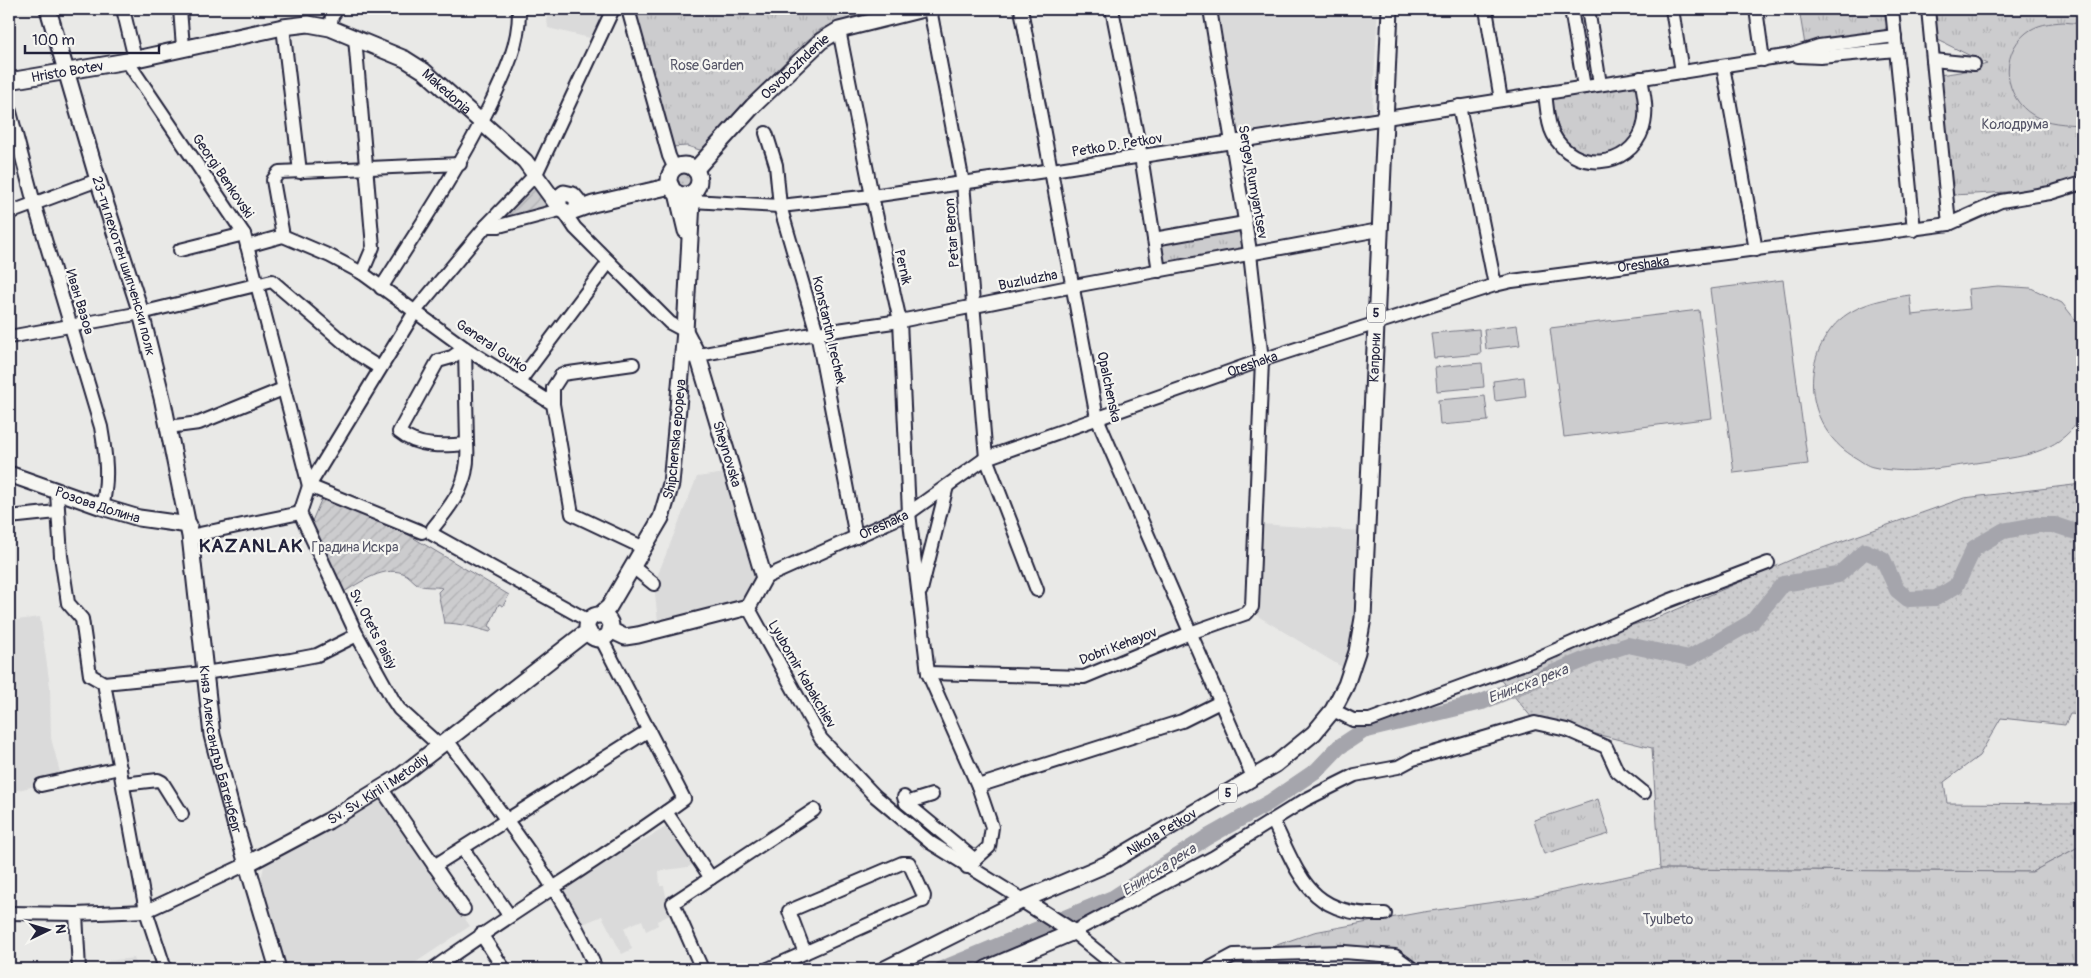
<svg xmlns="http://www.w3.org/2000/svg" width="2091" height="978" viewBox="0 0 2091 978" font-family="Pangolin,sans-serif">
  <defs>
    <pattern id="grass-dots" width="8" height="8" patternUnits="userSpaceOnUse" patternTransform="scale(1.25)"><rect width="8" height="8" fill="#ccccce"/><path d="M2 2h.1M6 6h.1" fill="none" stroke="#afafb2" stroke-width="1.8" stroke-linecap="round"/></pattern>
    <pattern id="park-tufts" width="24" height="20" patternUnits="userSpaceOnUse" patternTransform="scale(1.25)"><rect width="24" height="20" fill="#ccccce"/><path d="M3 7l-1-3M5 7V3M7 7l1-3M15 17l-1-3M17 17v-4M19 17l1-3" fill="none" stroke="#afafb2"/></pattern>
    <pattern id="garden-furrows" width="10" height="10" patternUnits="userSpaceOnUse" patternTransform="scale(1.25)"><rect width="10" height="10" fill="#ccccce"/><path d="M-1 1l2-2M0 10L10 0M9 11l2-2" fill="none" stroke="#afafb2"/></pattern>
  </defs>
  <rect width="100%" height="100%" fill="#e9e9e7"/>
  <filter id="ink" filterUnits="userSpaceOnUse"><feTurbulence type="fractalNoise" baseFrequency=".02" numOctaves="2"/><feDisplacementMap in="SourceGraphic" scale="10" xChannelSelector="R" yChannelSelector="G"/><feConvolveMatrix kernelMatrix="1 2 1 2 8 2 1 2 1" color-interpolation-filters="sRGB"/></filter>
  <g filter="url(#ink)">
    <!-- built -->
    <path fill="#dadada" d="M546,9h61l-13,30 -46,-11z
      M1216,9h162l-6,103 -137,21z
      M733,472l31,106 -16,29 -89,24 -5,-47 43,-107z
      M1260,524l103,7 -4,83 -14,55 -89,-54z
      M40,617l10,69 1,52 11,42 -53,12v-171z
      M380,794l90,132 -64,43h-123l-22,-89 3,-14z
      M668,826l30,36 -10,5 -29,4 1,15h4l6,29 -13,6 1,4 -12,6 -4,-11 -18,8 8,21 -10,5 -20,-38 -19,8 -25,-35z
      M134,958l4,11h-29l-1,-8z"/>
    <!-- grass -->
    <path fill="url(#grass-dots)" stroke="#777784" d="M675 180a9 9 0 1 1 18 0a9 9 0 1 1-18 0Z
      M2082,484v231l-12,-1 -5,11 -64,-7 -22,38 -35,26 3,21 135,1v41l-50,27 -372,-3 -8,-121 -120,-30 -33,-40 117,-48 41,-12 143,-62 164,-58z"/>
    <!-- park -->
    <path fill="url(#park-tufts)" stroke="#777784" d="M634,9h238l-51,20 -23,19 -95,103 -16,-5 -15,1z
      M1799,9h88l1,15 -6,10 -77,11z
      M1932,9h150v168c-41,15 -88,16 -131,18l-12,-120 21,-3 27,-8 -53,-26z
      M1636,82c8,36 6,41 -14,70 -50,14 -64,-12 -72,-57z
      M1241,226l4,26 -82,16 -4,-27z
      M1598,799l11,35 -65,20 -10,-34z
      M2082,845v124h-864l16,-9 80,-28 109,-20 108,-15 129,-28 372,3z"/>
    <!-- garden -->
    <path fill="url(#garden-furrows)" stroke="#777784" d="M530,186l4,1 13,16 -1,6 -38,12 -8,-4z
      M333,499l74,35 102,61 -6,11 -4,-2 -10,22 3,2 -2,4c-15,-4 -30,-9 -46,-9l-6,-31 4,-4c-7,-2 -17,0 -23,-3 -4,-2 -8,-7 -12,-10 -21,-12 -47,8 -65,18l-28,-60 -2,-12 9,-21z"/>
    <!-- pitch -->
    <path fill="#ccccce" stroke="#777784" d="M2063,22l19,2v101c-16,-1 -35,-1 -49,-10 -29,-17 -34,-60 -7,-82 11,-9 24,-10 37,-11z
      M1783,280l25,184 -74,9 -24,-184z
      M1998,286l33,2 31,15 20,25v86c-18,36 -56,43 -93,47 -37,5 -79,15 -116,6 -6,-1 -12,-6 -17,-9 -46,-26 -58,-88 -24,-130 18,-23 50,-29 78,-33l2,20 58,-6 -2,-20z
      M1699,310l13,108 -148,19 -14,-109z
      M1517,325l3,20 -34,4 -2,-20z
      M1479,329l2,25 -47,4 -3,-25z
      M1482,363l2,24 -47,4 -2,-24z
      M1524,377l2,20 -31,4 -2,-20z
      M1485,396l3,25 -48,4 -2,-25z"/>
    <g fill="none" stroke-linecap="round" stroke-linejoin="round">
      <!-- river -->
      <path stroke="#a5a5ac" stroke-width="16" d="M942,969l171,-71 93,-60 64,-36 47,-32 22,-23 24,-16 119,-29 109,-45 37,-12 61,13 63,-36 31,-38 55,-9 27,-24 18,8 14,31 11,9 28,-1 20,-12 18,-38 29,-17 34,-6h18l27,9"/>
      <!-- minor casing -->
      <g stroke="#22223b" stroke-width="16">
        <g id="minor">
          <path d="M123,9l12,50"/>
          <path d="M180,9l3,38"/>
          <path d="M628,9l41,147 6,13"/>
          <path d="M880,9l1,10"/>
          <path d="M930,9l33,174 23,275 51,132"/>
          <path d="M1021,9l76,409 156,359"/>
          <path d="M1112,9l29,147 18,115"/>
          <path d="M1486,9l15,91"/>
          <path d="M1571,9l13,78"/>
          <path d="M1588,9l12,75"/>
          <path d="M1672,9l10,63"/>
          <path d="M1756,9l7,51"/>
          <path d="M1892,9l22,221"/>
          <path d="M1928,9l21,215"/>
          <path d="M283,27l17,145"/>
          <path d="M330,28l2,-12 5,-7"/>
          <path d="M839,30l33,166 28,125 9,192 19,160 50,113 14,41 -3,20 -22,20"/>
          <path d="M355,38l18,209 -11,26"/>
          <path d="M1798,56l22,1 76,-7"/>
          <path d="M1933,60l41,4"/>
          <path d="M127,61l117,173 65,252 113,46"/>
          <path d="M1723,66l33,184"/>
          <path d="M1545,93c2,13 2,30 8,41 20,39 76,36 90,-6 5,-17 1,-33 -2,-50"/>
          <path d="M1459,106l36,179"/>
          <path d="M9,108l25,95 67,224c5,29 8,52 1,80"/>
          <path d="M766,133l10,32 4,41 37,127 39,204"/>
          <path d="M692,201l88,5 92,-10 180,-26 739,-115 28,-9 76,-10"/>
          <path d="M9,213l89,-33"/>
          <path d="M565,213l10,15 95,95 15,8"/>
          <path d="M486,226h13l61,-16"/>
          <path d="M283,236l-10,-56 6,-8 181,-8"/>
          <path d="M1154,239l91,-16"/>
          <path d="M247,246l36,-10 47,20 32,17 103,75 88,56 19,110 72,34"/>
          <path d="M180,250l64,-16"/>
          <path d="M381,288c38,-60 77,-118 108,-181 15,-31 31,-63 30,-98"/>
          <path d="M9,337l132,-24 131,-32 84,72 24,15"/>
          <path d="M465,348l2,96c-23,2 -49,4 -68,-12l39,-71 14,-4z"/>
          <path d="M688,357l129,-24 83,-12 174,-35 305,-56"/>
          <path d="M519,382l90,-120"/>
          <path d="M553,404v-16l9,-14 71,-10"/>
          <path d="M168,427l31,-4 84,-34"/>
          <path d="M57,493l4,63 7,47 14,16 8,56 14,8"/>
          <path d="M300,513l9,-27 107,-176 70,-84 50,-52 77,-165"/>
          <path d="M300,513l57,122 36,65 6,9 41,37"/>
          <path d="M9,517l48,-5"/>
          <path d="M433,528c22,-27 37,-46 34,-84"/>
          <path d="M432,534l157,87"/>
          <path d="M190,536l110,-23"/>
          <path d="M633,567l21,17"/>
          <path id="s1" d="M764,578l145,-65 77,-55 276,-98 233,-75 17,-4 437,-57 52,-23 49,-8 32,-10"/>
          <path d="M921,590l26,-104"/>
          <path d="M748,607l73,132 54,57 56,47 92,57"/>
          <path d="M928,673l156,4 106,-44 57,-20 5,-6 10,-247 -13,-115 -39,-236"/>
          <path d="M104,683l42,228 19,58"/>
          <path d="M104,683l100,-10 87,-13 26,-5 40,-20"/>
          <path d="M1333,710l20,10h17l163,-60 135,-59 100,-38"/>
          <path d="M447,740c53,72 115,147 149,229"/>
          <path d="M123,784l35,-4 4,2 20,32"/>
          <path d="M41,785l79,-17"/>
          <path d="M978,786l204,-65 38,-19"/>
          <path d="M381,788l83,121"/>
          <path d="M904,797l2,6 69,57"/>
          <path d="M906,803l26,-8"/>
          <path d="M666,812l45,66"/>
          <path d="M1273,821c29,59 36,95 112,93"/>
          <path d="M463,849l46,66"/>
          <path d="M434,866l215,-136"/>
          <path d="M9,913l67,1 70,-3 101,-47"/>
          <path d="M76,914l3,55"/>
          <path d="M481,934l23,35"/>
          <path d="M433,969c82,-59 169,-110 251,-170l-83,-161"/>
          <path d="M702,969l-29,-66 141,-93"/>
          <path d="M768,969l151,-67 4,-1 1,-5 -15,-33h-7l-113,48 16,42"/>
          <path d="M1119,969l-46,-37 141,-75 91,-57 50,-25 43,-8 15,-8 122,-36 32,7 39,17 11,24 27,22"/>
          <path d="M1208,969l26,-14 110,-3 51,4 18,13"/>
        </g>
      </g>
      <!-- major casing -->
      <g stroke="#22223b" stroke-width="19">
        <g id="major">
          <path id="s2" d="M48,9l50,171 43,133 22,89 27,134 22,199 24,92 42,142"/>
          <path id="s3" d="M9,81l118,-20 156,-34 25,-3 22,4 75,31 19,12 101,90 33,45"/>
          <circle cx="684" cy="180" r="15"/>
          <path id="s4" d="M695,170l58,-64 68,-65 18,-11 84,-21"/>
          <path d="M677,193l9,38"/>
          <path d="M576,209l2,-8 -5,-6 -9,-2 -5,4v11l9,5 25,-9 78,-18"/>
          <path id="s5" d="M9,474l93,33 37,11 50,7"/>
          <path id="s6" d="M601,614l8,-7 52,-89 10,-34 14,-153 7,-130 3,-10"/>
          <circle cx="599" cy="627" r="12"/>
          <path d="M610,630l15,7 13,-2 110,-28 16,-29 -66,-222 -13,-25"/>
          <path id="s7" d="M247,864l81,-43 73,-45 180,-140 8,-4"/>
          <path d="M1023,900l50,32"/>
          <path id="s8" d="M885,969l138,-69 84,-36 169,-100 38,-31 19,-23 13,-25 11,-33 6,-34 27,-609"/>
          <path d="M986,969l87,-37"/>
        </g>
      </g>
      <!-- minor -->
      <use href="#minor" stroke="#f6f6f2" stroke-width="12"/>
      <!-- major -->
      <use href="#major" stroke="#f6f6f2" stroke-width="15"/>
    </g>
  </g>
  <g text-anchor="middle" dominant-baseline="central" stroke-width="4.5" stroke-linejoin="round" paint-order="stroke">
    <!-- shield labels -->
    <g fill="#f6f6f2" stroke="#626272" stroke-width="1">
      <rect x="1367" y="303.5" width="18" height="19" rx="4"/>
      <rect x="1219" y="783.5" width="18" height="19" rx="4"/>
    </g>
    <g font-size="12" font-weight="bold" fill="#22223b">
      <text x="1376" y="313">5</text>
      <text x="1228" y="793">5</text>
    </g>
    <!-- park labels -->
    <g font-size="14" fill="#555567" stroke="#f6f6f2">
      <text x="707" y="65">Rose Garden</text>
      <text x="2015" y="124">Колодрума</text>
      <text x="355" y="547">Градина Искра</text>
      <text x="1668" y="919">Tyulbeto</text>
    </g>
    <!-- street labels -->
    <g font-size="14" fill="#22223b" stroke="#f6f6f2">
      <text stroke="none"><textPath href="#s4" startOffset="144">Osvobozhdenie</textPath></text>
      <text stroke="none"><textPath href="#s3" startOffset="59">Hristo Botev</textPath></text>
      <text stroke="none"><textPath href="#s3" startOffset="461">Makedonia</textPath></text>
      <text transform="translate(1117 145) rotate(-9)">Petko D. Petkov</text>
      <text transform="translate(223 176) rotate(56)">Georgi Benkovski</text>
      <text transform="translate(1253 182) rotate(80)">Sergey Rumyantsev</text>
      <text transform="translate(952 233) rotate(-94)">Petar Beron</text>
      <text stroke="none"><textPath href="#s1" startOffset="941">Oreshaka</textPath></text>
      <text stroke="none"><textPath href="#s2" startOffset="268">23-ти пехотен шипченски полк</textPath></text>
      <text transform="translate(903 267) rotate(77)">Pernik</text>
      <text transform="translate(1028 280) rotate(-11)">Buzludzha</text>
      <text transform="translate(80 302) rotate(73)">Иван Вазов</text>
      <text transform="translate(829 330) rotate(77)">Konstantin Irechek</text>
      <text transform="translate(492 346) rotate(34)">General Gurko</text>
      <text stroke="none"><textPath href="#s8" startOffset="879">Капрони</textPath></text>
      <text stroke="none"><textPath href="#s1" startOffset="536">Oreshaka</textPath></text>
      <text transform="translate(1109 387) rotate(78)">Opalchenska</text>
      <text stroke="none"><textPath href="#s6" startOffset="194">Shipchenska epopeya</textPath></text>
      <text transform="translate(727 454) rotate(73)">Sheynovska</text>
      <text stroke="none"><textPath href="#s5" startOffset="94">Розова Долина</textPath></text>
      <text stroke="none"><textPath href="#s1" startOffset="131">Oreshaka</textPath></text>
      <text transform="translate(373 629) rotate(63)">Sv. Otets Paisiy</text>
      <text transform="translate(1118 646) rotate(-21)">Dobri Kehayov</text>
      <text transform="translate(802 674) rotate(60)">Lyubomir Kabakchiev</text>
      <text stroke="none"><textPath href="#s2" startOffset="762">Княз Александър Батенберг</textPath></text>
      <text stroke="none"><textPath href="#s7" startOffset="151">Sv. Sv. Kiril i Metodiy</textPath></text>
      <text stroke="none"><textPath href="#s8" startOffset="309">Nikola Petkov</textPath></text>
    </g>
    <!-- water labels -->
    <g font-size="15" font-style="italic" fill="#565668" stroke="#f6f6f2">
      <text transform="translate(1528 684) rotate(-21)">Енинска река</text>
      <text transform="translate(1159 870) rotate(-32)">Енинска река</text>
    </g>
    <!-- district labels -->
    <g font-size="19" font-weight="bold" letter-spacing="1" fill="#22223b" stroke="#f6f6f2">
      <text x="251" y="546">KAZANLAK</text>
    </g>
  </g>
  <!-- margin -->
  <rect width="2091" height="978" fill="none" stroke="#f6f6f2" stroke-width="30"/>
  <rect x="15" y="15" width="2061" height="948" fill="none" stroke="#22223b" stroke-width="2" filter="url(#ink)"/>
  <!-- north arrow -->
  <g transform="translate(48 930) rotate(85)" stroke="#f6f6f2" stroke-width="4" paint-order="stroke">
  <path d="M0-4L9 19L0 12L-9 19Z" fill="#22223b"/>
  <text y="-8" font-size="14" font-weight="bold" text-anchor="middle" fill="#22223b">N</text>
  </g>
  <!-- scale -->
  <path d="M25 45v8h134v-8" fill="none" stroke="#22223b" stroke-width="2.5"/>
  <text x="32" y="45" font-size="15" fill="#22223b" stroke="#f6f6f2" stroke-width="4" paint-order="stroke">100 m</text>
</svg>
